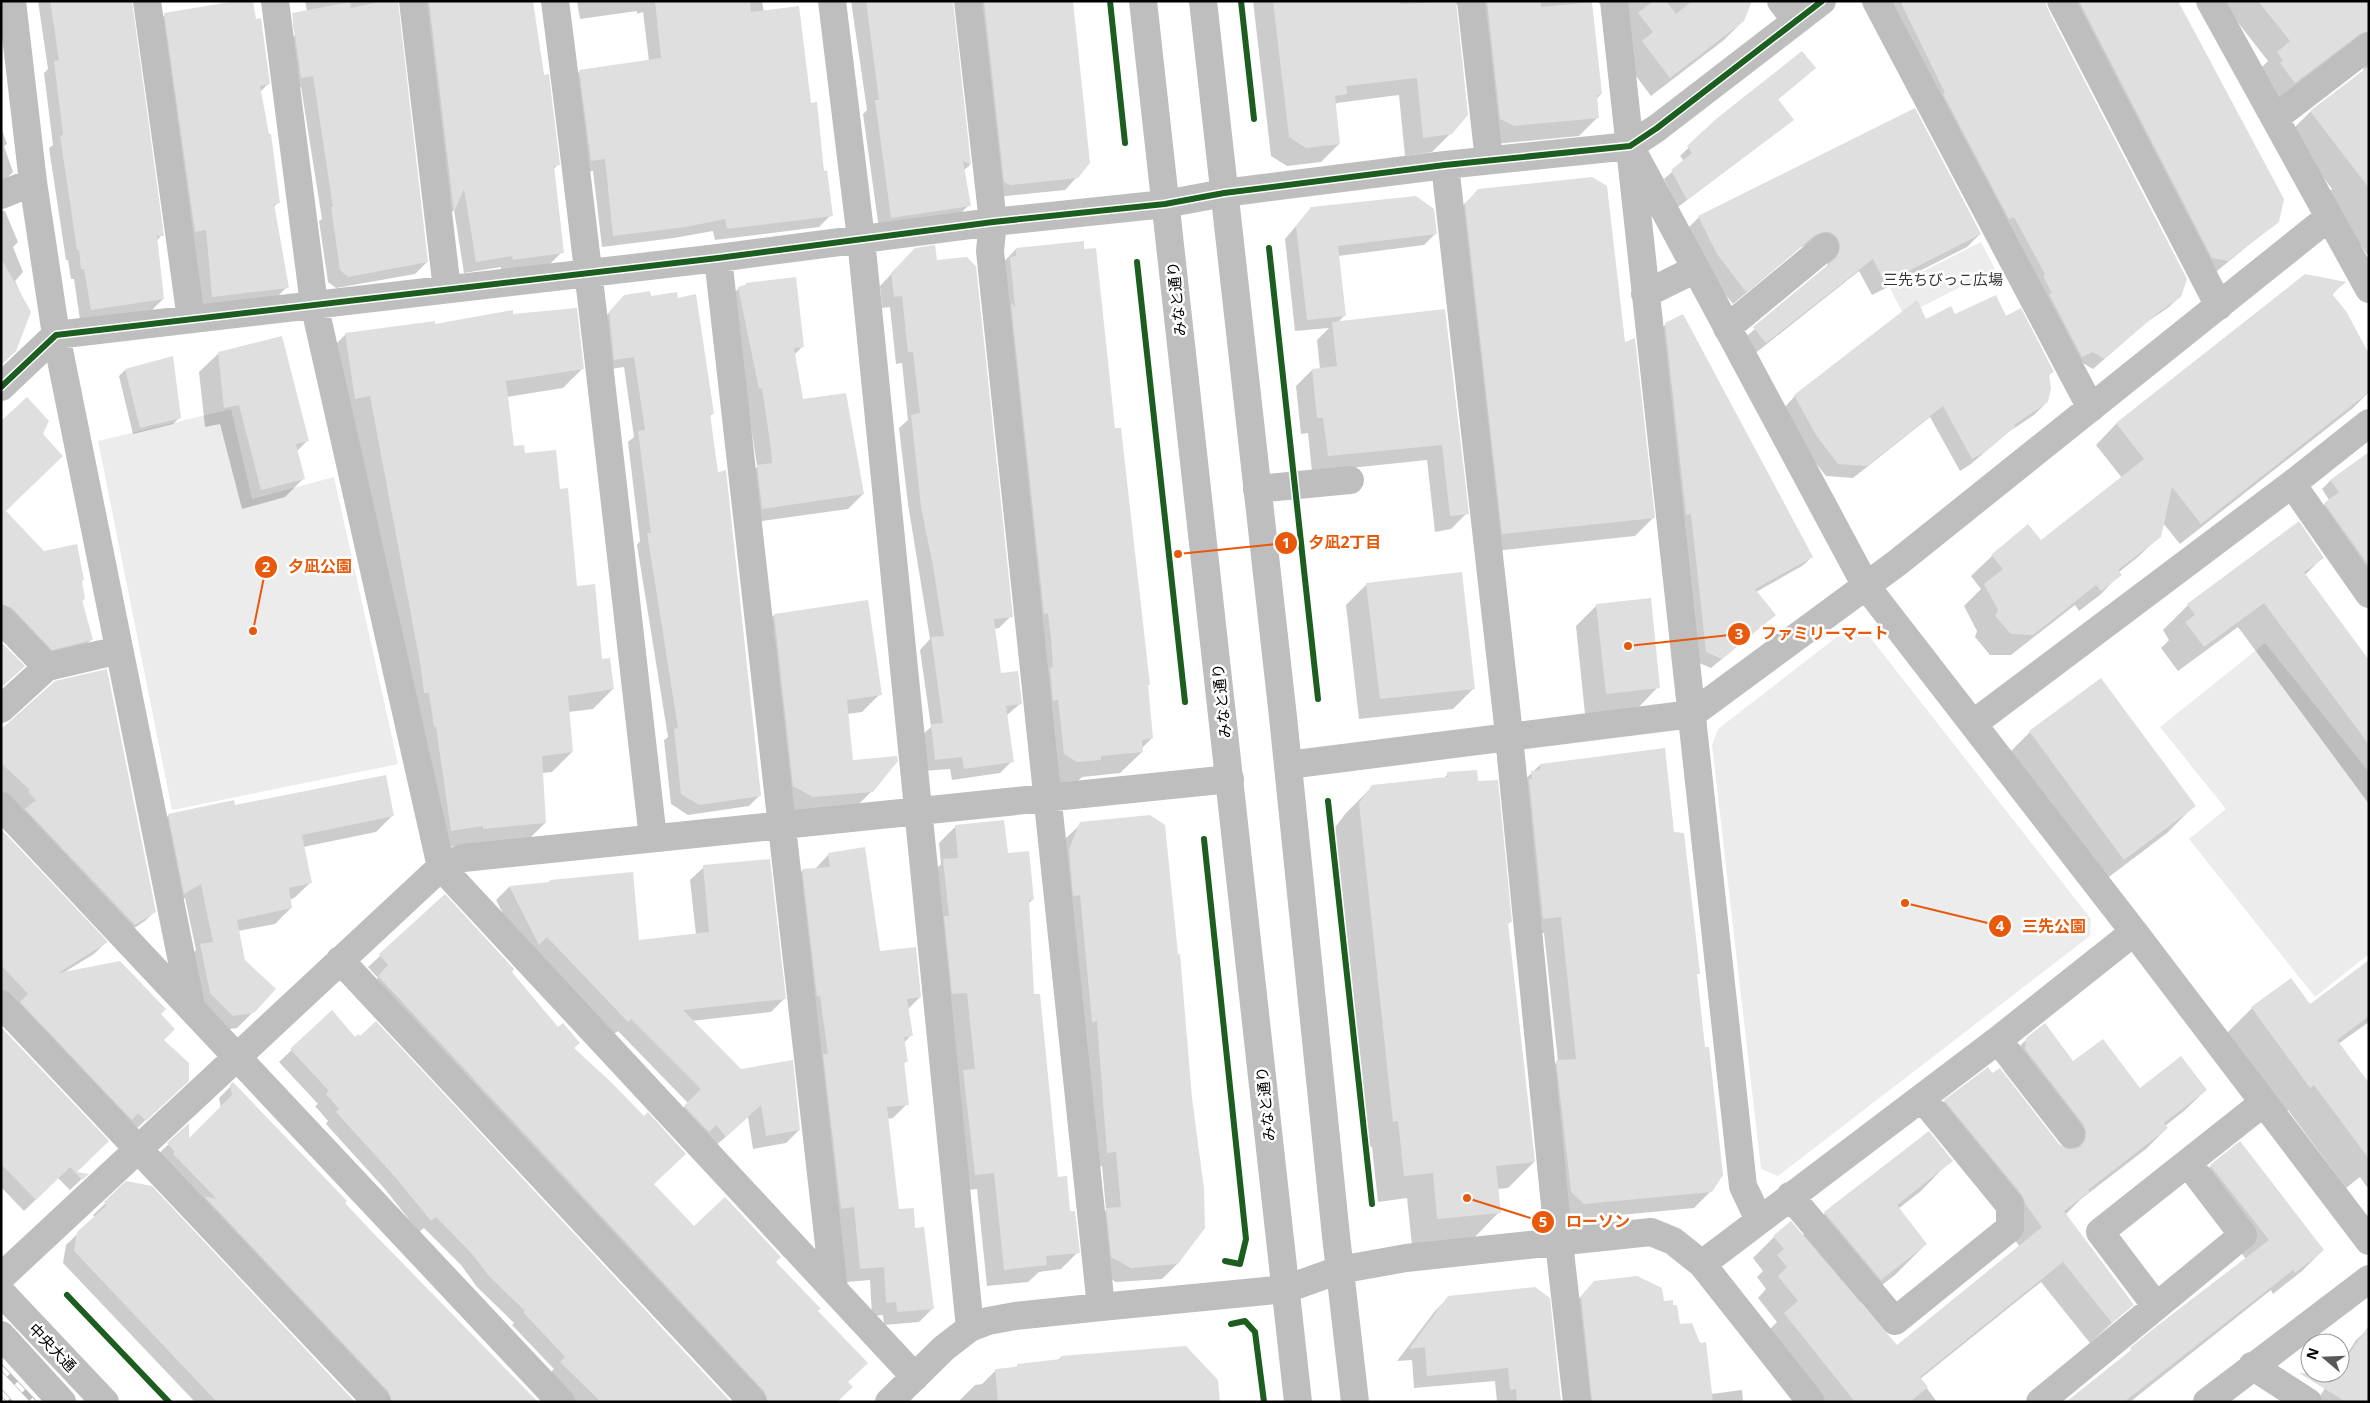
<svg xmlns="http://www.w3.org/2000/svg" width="2370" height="1403" viewBox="0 0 2370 1403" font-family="'Open Sans','Noto Sans JP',sans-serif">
  <rect width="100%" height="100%" fill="#fff"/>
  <!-- green -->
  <path fill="#ececec" d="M1981,242l14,27 -91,47 -14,-28z
    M231,409l21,90 82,-22 64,287 -226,46 -74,-369z
    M1838,636h31l222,283 -1,17 -312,240 -17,-7 -49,-424 6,-16z
    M2265,643l104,129v182l-54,43 -126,-158 37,-30 -66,-82z"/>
  <!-- shadow -->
  <path fill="#0003" d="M38,1h93l31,234 -6,6 7,58 -11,11 -72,10 -6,-41h-3l-3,-19h-2l-17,-112 4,-3 -9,-72 4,-4z
    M305,1h91l31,261 -12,12 -79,14 -8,-6 -9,-61 3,-2 -21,-132 -12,2 -6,-43 12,-11 -2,-11 14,-13z
    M411,1h121l26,163 -5,6 9,82 -12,12 -49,7v-4l-37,6 -10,-63 -12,12z
    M577,1h185l2,11 46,92 21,111 -12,12 -104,13 -2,-9 -39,7 -72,9 -9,-76 -14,2 -11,-90 12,-12 69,-10 -6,-49 -6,2v-3l-57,8z
    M851,1h100l19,164 -7,6 6,34 -12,12 -78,12 -16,-115 4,-4z
    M965,1h105l7,176 -12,13 -68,7z
    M1253,1h338l10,93 -5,5 1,19 -18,18 -84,8 -37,-139 -4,-1 -3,129 -19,19 -27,4 -6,-61 -62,8 -2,2 4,39 -18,18 -34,4 -16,-10z
    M1596,1h145l2,20 -19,19 -73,56 -27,-36 10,-10 -22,-29 -4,-11z
    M1884,1h160l136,295 -11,11 -22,15 -54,47 -12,-7z
    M2062,1h115l101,220 -61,50 -16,-3z
    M2221,1h148v256l-27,-37 -22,-19 12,-12 -43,-56 21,-21 53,-40 1,-7 -90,38 -18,-30 12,-12z
    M165,15l104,68 -9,9 18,110 -4,5 13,80 -12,12 -74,9 -7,-66 -11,1 -30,-217z
    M1806,76l-29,24 16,20 -115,87 -14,-28 20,-18 -4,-5 37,-36z
    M1,127l6,17 -3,2 9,26 -12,12z
    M1479,190l174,328 -18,18 -150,16 -25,-344z
    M1311,208l125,25 -12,12 -86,11 6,60 -7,7 107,-13 23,203 -16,16 -16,3 -8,-72 -115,12 -4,-39 -7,1 -5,-48 16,-16 8,-1 -3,-29 12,-12 -34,3 -10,-92z
    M1,211h4l13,31 -5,5 10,25 -8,9 14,31 -28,42z
    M1699,217l281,17 -13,13 -95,48 -13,-24 -106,84 -12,-14 86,-74 1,-9 -19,-14 -8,3 -68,57 -29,-36 -18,-38z
    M915,249l96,367 -12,12 -5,1 6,45 21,29 -15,13 6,45 -12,12 -48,7 -2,-11 -27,2 -3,-34 11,-10 -11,-77 10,-11 -22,-135 -9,-76 9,-8 -6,-57 -6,1 -6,-57 -8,1 -2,-22z
    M1016,249l97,181 39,308 -10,10v4l-22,21 -38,4 -4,4 -23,3 -60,-513z
    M2305,275l38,8 -11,12 37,97 -16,16 -173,136 -17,-21 -3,13 -22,21 -19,15 1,2 -20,21 -21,16 -4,-6 -64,50h-21l-15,-18 2,-6 -13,-25 17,-17 -10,-13 21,-20 49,-15 81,-63 -26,-33 20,-21z
    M747,284l55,63 -8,8 8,46 61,93 -15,15 -101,14 -4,-41 14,-15v-2l-10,-62 -23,-100 15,-15z
    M650,298l27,1 36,114 -4,4 51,378 -11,11 -61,9 -17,-11 -7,-64 4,-3 -31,-192 3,-4 -12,-99 6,-5 -10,-70 -20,3 -5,-46 15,-17z
    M512,315l71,53 -20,20 -56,9 6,50 11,8 34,35 18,97 37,102 -20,20 -25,3 4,40 -20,20 -10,1 3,50 -20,20 -62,2 -31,5 -106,-496 19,-19z
    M1955,316l98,55 -5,5 -1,26 -13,13 -27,18 -36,31 -11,7 -30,-54 -77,61 -27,-2 -22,-28 -21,-39 12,-13 131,-75z
    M1666,324l146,233 -10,9 -46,26 19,23 -64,53 -14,-6 -41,-328z
    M219,353l89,87 -11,11 7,27 -19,19 -43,12 -22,-85 -15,3 -6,-55z
    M125,370l55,47 -7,7 -40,10 -14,-58z
    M1,423l4,88 39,41 37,30 3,17 -2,2 9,39 -11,11 -40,10 -39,-41z
    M2369,454v134l-53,-76 13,-12 -7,-11 8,-8z
    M2323,557l-18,18 64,87v142l-131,-177 -60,44 -17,-23 8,-8 -6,-10 25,-25z
    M1367,584l107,104 -21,21 -94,10 -13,-114z
    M1597,605l61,82 -20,21 -53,6 -9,-88z
    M774,615l106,79 -18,18 -15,2 5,48 20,29 -18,18 -60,6 -38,-182z
    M2030,732l164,74 -27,27 -70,53 -94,-127z
    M1,740l154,171 -10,10 -20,13 -124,-131z
    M1540,765l133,68 25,140 -2,2 15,216 -17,17 -127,12 -27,-142 18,-17 -14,-128 -18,2 -11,-146z
    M1448,774l62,148 -3,3 27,237 -26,26 -11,1 2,23 -26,27 -61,6 -5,-47 -29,4 -6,-55h-5l-34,-317 13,-17 27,-27 70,-7z
    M234,807l158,9 -16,16 -73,15 7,36 -16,15 -5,2 2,8 -16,16 -37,7 15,81 -16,16 -20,3 -32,-70 11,-11 -11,-52 -16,11 -16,-78 16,-16z
    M1081,824l96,440 -15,15 -46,3 -19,-10 -5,-48 14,-14 -4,-44 -9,1 -38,-302 11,-27z
    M956,826l51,28 26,45 -5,5 4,92 25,182 12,35 9,39 -17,17 -22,3 -11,10 -41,4 -10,-97 -18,2 -32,-313 14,-14 -2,-21z
    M1,831l105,111 -12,12 -31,19 96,41 4,26 12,52 -42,40 -132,-127z
    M829,854l50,98 41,45 -12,12 3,26 -7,8 2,18 -3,4 4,39 -14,14 -6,1 11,91 35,98 -14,14 -35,3 -1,-10 -11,1 -2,-36 -23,2 -7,-61 -13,1 -38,-338 14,-14 12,-1z
    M704,867l80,132 -13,13 -80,9 108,109 -13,13 -33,6 -5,-32 -36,32 -40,-29 16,-17 -70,-72 -4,3 -89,-77 -29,-57 13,-13 39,-4 2,-2 87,61 59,-7 -6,-55z
    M445,896l128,153 79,136 42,43 81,34 45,47 -3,2 29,72 -10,19h-84l-385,-414 11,-10 -10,-11z
    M2369,962v60l-31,22 31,41v101l-2,1 -7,-10 -14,11 -58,-78 -4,3 -58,-79 26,-26 58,-2z
    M332,1012l23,27 375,363h-161l-24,-24 9,-9 -42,-44 2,-2 -37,-36 -16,-22 -37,-37 -5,4 -35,-44 -58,-64 2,-3 -13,-15 3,-2 -39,-42z
    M1,1029l106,112 -32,32 11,2 -16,15 -12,-12 -34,33 -23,-24z
    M2027,1039l46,24 66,27h67l-22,21 -19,15 2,2 -21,21 -65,50 -16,16 67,90 -42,38 -49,-61 -121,97 17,23h-121l-52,-67 13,-13 -19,-24 8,-9 -9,-12 6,-6 -10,-13 21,-21 28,-1 23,-23 103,-81 23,28 -30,31 -23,18 28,35 -31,31 -36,28 37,44 124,-100 -15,-20 -4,-10 -77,-95 21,-21 119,47 -60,-77 1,-11z
    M233,1084l110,119 190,199h-157l-220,-246 32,-30v15l33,-33 -2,-10z
    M2211,1166l112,84 -21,21 -29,23 -2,-4 -141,112h-62l178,-143 -56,-72z
    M127,1183l227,219h-159l-132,-139 3,-18 29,-28 -2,-2z
    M1594,1282l69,20 15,24 33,68 31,-4 1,12h-165l-11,-90z
    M1449,1297l103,105h-55l-2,-21 -81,7 -2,-28 -15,1 38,-50z
    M2368,1329l1,73h-53l19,-29h5v-8l16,-25z
    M1061,1357l158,45h-261l17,-17 7,-1 14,-14 62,-10z"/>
  <!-- building -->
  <path fill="#dfdfdf" d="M50,1h82l32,235h-7l7,63 -73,11 -7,-41h-3l-2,-19h-2l-17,-114 3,-1 -9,-74 5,-1z
    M236,1h17l3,18 5,-1 9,66 -10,2 9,48h2l9,69 -6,1 15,84 -77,9 -6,-67 -11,2 -31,-219z
    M383,1h15l30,261 -80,15 -8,-7 -9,-63h2l-20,-131 -12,2 -9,-65 58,-11 1,6z
    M429,1h104l11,74 5,-1 4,34 7,57 -6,1 10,87 -51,7 -1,-4 -36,6 -12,-73 -10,23z
    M655,1h95l1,11 48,-6 12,97 6,-1 7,69 3,-1 6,46 -106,13 -2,-10 -39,8 -73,9 -8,-77 -14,2 -12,-91 82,-12z
    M866,1h87l18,164 -8,-4 8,45 -80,12 -16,-118h4z
    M984,1h89l17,162 -12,15 -68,7 -6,-3z
    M1273,1h127v3l56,-3 12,114 -16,19 -29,4 -6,-60 -71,8 1,8 -12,2 5,48 -34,4 -17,-11z
    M1487,1h54v6l51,-5 10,92 -5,1 2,23 -85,8 -14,-7z
    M1653,1h13l10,13 16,-13h60l-8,20 -74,57 -28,-37 11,-9 -15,-19z
    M1900,1h146l1,7 140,271 -6,18 -22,15 -55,47 -11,-7 -11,5 -33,-63 3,-1 -9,-17 2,-2 -31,-57 -5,2 -66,-125 2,-1z
    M2079,1h99l106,198 -5,23 -51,39 -16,-3z
    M2258,1h111v30l-9,3 -65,49 -15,-20 3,-2 -6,-9 13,-11z
    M1802,51l14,17 -38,31 16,21 -107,80 -16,-30 21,-17 -5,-7 29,-27z
    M2369,66v122l-59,-77z
    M1915,108l66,126 -96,49 -12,-24 -107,84 -13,-16 82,-68 4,-6 1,-8 -3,-8 -7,-5h-7l-8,3 -69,57 -29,-38 -19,-38z
    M1592,177l15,9 18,156 10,-4 20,180 -153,16 -37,-330 13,-15z
    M1416,196l18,13 3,25 -99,12 8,70 -39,4 -11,-94 15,-19z
    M1084,241v8l12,-1 19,180h6l29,257h-2l5,53 -11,2 1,12 -42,4v4l-24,2 -13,-8 -6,-54 -5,1 -3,-33 3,-1 -2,-29 -3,-25 -4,1 -33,-311 4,4 -5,-50 6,-1v-8z
    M935,245l2,15 30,-3 9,9 37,351 -19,2 7,54 17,-2 4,33 -16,2 8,56 -50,7 -2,-12 -27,3 -4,-36 12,-1 -12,-86 13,-1 -11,-70 -12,-59 -10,-92 9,-2 -7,-61h-5l-6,-56 -8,1 -3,-24 24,-25z
    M1,258l30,54 -15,39 -15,14z
    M2305,274l41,8 -14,12 14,17 23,43v38l-168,132 -29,-37 -11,50 -43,33 4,5 -21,16 -5,-6 -63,50 -22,-1 -16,-18 3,-6 -14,-26 19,-15 -12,-14 37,-31 13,16 103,-81 -28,-36z
    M796,277l8,70 -10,1 9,51 43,-6 18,101 -102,15 -5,-44 15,-2 -1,-14 -9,-61 -3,1 -21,-102 8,-2v-2z
    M650,291l1,5 26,-4 1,6 18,-4 18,120h-4l8,58 8,-2 35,326 -62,9 -18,-11 -7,-65 4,-1 -31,-195h4l-13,-102 7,-1 -11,-73 -20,3 -5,-48 15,-17z
    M1996,295l10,21 15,-8 33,64 -5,2 2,14 -3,14 -34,23 1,2 -30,25 -13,7 -29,-53 -76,60 -29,-2 -22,-29 -22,-40 123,-95 9,19 25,-13 4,8z
    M577,308l7,61 -78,12 8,65 10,-1 1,8 31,-3 4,39 8,-1 9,98 18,-2 7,75 8,-1 4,31 -46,7 5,56 -31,4 4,67 -63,6v-3l-32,5 -15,-104h-2l-5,-34h-5l-4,-30 -50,-267 -15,3 -10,-66 90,-12v3l78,-14v4z
    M1445,309l24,205 -19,2 -8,-71 -114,11 -5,-38h-6l-5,-49 25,-3 -5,-44z
    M1683,314l130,243 -58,32 21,26 -54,44 -16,-7 -15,-138 -5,1 -21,-192z
    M282,336l27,105 -13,3 9,35 -44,11 -22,-85 -15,3 -6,-56z
    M173,356l8,62 -41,10 -15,-59z
    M27,397l22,24 -6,13 20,22 -57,55 38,40 33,-7 7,36 -2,1 3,18 -3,1 11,40 -41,10 -40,-42 -11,-4v-183z
    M2369,452v114l-45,-63 15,-11 -9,-12z
    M2299,521l25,37 -20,14 65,88v85l-105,-142 -60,44 -19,-25 10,-7 -8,-11z
    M1462,572l13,117 -95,10 -14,-116z
    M1651,598l9,90 -54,6 -10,-90z
    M868,600l14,95 -35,5 6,60 44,-4 1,5 -25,31 -60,5 -20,-11 -19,-172z
    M1,642l24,24 -23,21 -1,-1z
    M107,669l49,243 -21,13 -110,-116 11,-9 -8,-8 2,-2 -29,-27v-34l7,-6 47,-42z
    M2101,678l95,128 -72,54 -95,-129z
    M1665,748l9,84 10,1 13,113 3,28h-3l8,73h4l14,128 -11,17 -128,12 -13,-12 -15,-132 20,-1 -15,-142 -18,2 -14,-140h3l-1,-8 9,-1v-6z
    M1477,770l1,11 20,-1 14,142 -4,1 27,239 -39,4 5,47 -64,6 -4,-46 -29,3 -6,-55 -5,1 -34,-319 13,-18 75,-8v-5z
    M386,775l8,41 -92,19 10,48 -23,5 3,20 -55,12 8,40 31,29 -22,24 -21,3 -23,-23 -10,-49 13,-2 -12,-58 -17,10 -16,-80 66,-14 1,5z
    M1150,815l15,10 13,129h2l12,144 12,91 1,39 -27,36 -47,4 -20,-11 -5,-49 15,-1 -5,-55 -9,1 -10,-132 -5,1 -12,-127 -7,1 -4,-47 11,-27z
    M1004,820l4,33 21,-2 5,49h-5l5,94h6l18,183 9,-1 3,35h5l5,42 -34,3 1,9 -43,5 -10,-97 -19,2 -12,-105 12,-1 -8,-76 -15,1 -8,-78h5l-6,-57 15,-1 -3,-33z
    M2,830l106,112 -50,31 62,-12 46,48 -5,5 14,15 -11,11 25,23v18l-43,40 -8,-8 -6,7 -112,-118 8,-8 -27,-29z
    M865,847l15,104 36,-4 5,50 -14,2 6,37 -9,1 4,25h-4l5,43 -22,2 12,102 15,-1 1,20 9,-1 10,82 -37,3 -1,-10 -10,1 -2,-36 -24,2 -6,-62 -13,2 -18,-155h5l-8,-58h-3l-15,-127 28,-2 -2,-14z
    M770,859l16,140 -103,11 58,59 52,-9 7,70 -34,6 -5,-31 -35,32 -10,-12 -7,7 -25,-26 17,-17 -70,-70 -3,3 -81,-85 -8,8 -30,-59 41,-4v-2l83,-8 6,68 70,-8 -6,-67z
    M445,894l69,75 -2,3 46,55 5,-4 17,20 -6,5 37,34 33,34 4,-4 38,42 -32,30 40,42 31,-29 56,60 -5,5 45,47 -4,1 51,53 -20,19 5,5 -16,15h-69l-4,-11 -386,-415 10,-11 -9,-11z
    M2369,960v56l-32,24 32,43v76l-55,-74 -4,3 -59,-81 40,-29 19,26z
    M332,1010l23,27 3,-3 2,2 16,-15 355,381h-130l-41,-40 5,-5 -42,-45 2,-1 -36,-35 -17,-22 -36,-37 -5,4 -36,-44 -59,-65 3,-3 -13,-15 3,-3 -39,-42z
    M2045,1023l28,38 30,-22 37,49 41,-32 26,34 -43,33 4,5 -80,62 1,2 -25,19 70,94 -22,18 -49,-61 -143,115 8,10 -18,15h-55l-71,-89 14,-12 -20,-25 9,-9 -10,-12 7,-6 -11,-13 18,-15 106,124 145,-118 -16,-22 -4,-10 -78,-95 44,-33 4,6 8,-5 59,76 7,5h7l7,-2 5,-7 1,-8 -3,-8 -58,-75 1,-11z
    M1,1027l108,114 -32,31 12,2 -7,6 -12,-13 -34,33 -35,-36z
    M233,1082l114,119 -2,2 33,35 160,164h-146l-4,-11 -184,-195 13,3 -44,-45 2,-2 -8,-9 22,-20v15l43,-43 -2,-10z
    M1929,1131l24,30 -56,44 30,39 -46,36 -57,-68z
    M2240,1141l84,109 -29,23 -2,-3 -169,132h-58l65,-52 -1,-2 23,-19 116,-89 -59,-75z
    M126,1181l26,5 203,216h-138l-143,-151 3,-19 30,-27 -3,-3z
    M1637,1276l25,12 2,13 9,-1v5h4l3,19 12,-1 8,20 6,-1 7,60h-121l-11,-106 13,-15z
    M1535,1287l15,11 11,104h-44l-1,-13 -6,1 -2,-22 -81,8 -2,-29 -16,2 39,-53z
    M2369,1325v77h-23l-47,-29h41v-6l4,-6z
    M1186,1346l32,34 2,22h-222l-3,-33 22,-2v-3l44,-5v-3z"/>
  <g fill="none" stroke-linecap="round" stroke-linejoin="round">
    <!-- minor -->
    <path stroke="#bebebe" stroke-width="28" d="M12,1l21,181 23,153 135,671
      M147,1l44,318
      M275,1l39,303 127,563 474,510
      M413,1l34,288
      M555,1c36,279 66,558 98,837
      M832,1l29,238 109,1089
      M968,1l25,221 -3,29 111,1056
      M1471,1l18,159
      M1614,1l129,1185 16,34
      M1781,1l15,20
      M1876,1l215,407
      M2061,1l158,305
      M2210,1l159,288
      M2275,118l94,-72
      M1630,146l236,440 268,346 235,309
      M1445,165l62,551 49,500 21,186
      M1,195l32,-13
      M718,258l116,1031
      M1645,294l51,-25
      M1727,328l98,-81
      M1,387l55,-52 662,-77 275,-36 172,-18 59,-11 221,-28 185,-19 27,-18 165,-127
      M2292,484l77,110
      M1257,489l93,-9
      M1,619l46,48
      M1,709l46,-42 72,-17
      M1974,723l318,-239 77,-61
      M1288,765l404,-51 205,-151 432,-346
      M1,806l560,596
      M340,960l413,442
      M1,1004l376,398
      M1998,1040l73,94
      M1790,1196l105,125 115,-93v-23l-88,-107
      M1702,1264l296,-224 136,-108
      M1,1277l440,-410 22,-9 767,-79
      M2156,1306l-56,-74 163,-129
      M2252,1366l56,36
      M889,1402l55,-54 26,-20 18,-7 27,-5 86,-9 185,-18 53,-19 67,-12 245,-26 22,9 29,23 109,138
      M2040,1402l203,-167 -55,-72
      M2207,1402l162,-123"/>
    <!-- major -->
    <path stroke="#bebebe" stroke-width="28" d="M1,1292l104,110"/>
    <!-- highway -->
    <path stroke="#bebebe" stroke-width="28" d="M1143,1l155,1401
      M1203,1l80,716 53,519 19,166
      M1,1335l61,67"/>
    <!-- rail casing -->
    <g stroke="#bebebe" stroke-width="5.5">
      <path id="rail" d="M1,1367l33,35
        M1,1392l9,10"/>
    </g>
    <!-- rail -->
    <use href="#rail" stroke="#fff" stroke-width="4" stroke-dasharray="11" stroke-linecap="butt"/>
    <!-- cycleway casing -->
    <g stroke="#fff" stroke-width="9">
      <path id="cycleway" d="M1110,1l15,142
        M1241,1l13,118
        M1269,248l49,451
        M1137,262l48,440
        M1,387l55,-52 662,-77 275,-36 172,-18 59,-11 221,-28 185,-19 27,-18 165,-127
        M1328,801l44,403
        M1204,839l42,400 -6,25 -15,-3
        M67,1295l102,107
        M1231,1324l14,-3 10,11 9,70"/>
    </g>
    <!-- cycleway -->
    <use href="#cycleway" stroke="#1b5e20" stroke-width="6"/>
  </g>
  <g text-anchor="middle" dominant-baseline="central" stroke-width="5" stroke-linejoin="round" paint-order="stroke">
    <!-- park labels -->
    <g font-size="15" fill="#333" stroke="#fff">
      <text x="1943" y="279">三先ちびっこ広場</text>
    </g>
    <!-- street labels -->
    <g font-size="15" fill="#000" stroke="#fff">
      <text transform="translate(1176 299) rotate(-96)">みなと通り</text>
      <text transform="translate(1221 701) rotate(-96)">みなと通り</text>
      <text transform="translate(1265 1104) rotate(-96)">みなと通り</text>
      <text transform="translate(53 1347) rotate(46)">中央大通</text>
    </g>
  </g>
  <!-- callouts -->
  <path fill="none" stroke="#e8590c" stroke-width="2" d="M1178 554L1286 543M253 631L266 567M1628 646L1739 634M1905 903L2000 926M1467 1198L1543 1222"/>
  <g fill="#e8590c" stroke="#fff" stroke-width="2">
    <circle cx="1178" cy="554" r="5"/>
    <circle cx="253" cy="631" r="5"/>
    <circle cx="1628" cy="646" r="5"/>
    <circle cx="1905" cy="903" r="5"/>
    <circle cx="1467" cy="1198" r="5"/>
    <circle cx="1286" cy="543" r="12"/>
    <circle cx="266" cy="567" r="12"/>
    <circle cx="1739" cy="634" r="12"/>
    <circle cx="2000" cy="926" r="12"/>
    <circle cx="1543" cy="1222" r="12"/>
  </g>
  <g font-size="15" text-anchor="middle" font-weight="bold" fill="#fff">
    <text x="1286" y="548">1</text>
    <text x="266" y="572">2</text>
    <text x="1739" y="639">3</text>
    <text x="2000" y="931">4</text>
    <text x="1543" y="1227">5</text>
  </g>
  <g font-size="16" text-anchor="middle" font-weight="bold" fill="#e8590c" stroke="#fff" stroke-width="5" stroke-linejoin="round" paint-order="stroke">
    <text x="1345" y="548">夕凪2丁目</text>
    <text x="320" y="572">夕凪公園</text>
    <text x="1825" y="639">ファミリーマート</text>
    <text x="2054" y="932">三先公園</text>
    <text x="1598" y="1227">ローソン</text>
  </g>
  <!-- border -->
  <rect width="2370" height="1403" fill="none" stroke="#000000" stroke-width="5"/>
  <!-- north arrow -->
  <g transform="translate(2325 1358) rotate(289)"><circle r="24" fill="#ffffff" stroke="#999999"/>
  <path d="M0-4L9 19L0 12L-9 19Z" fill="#595959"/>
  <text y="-8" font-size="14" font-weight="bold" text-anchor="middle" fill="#000000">N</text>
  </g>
</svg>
